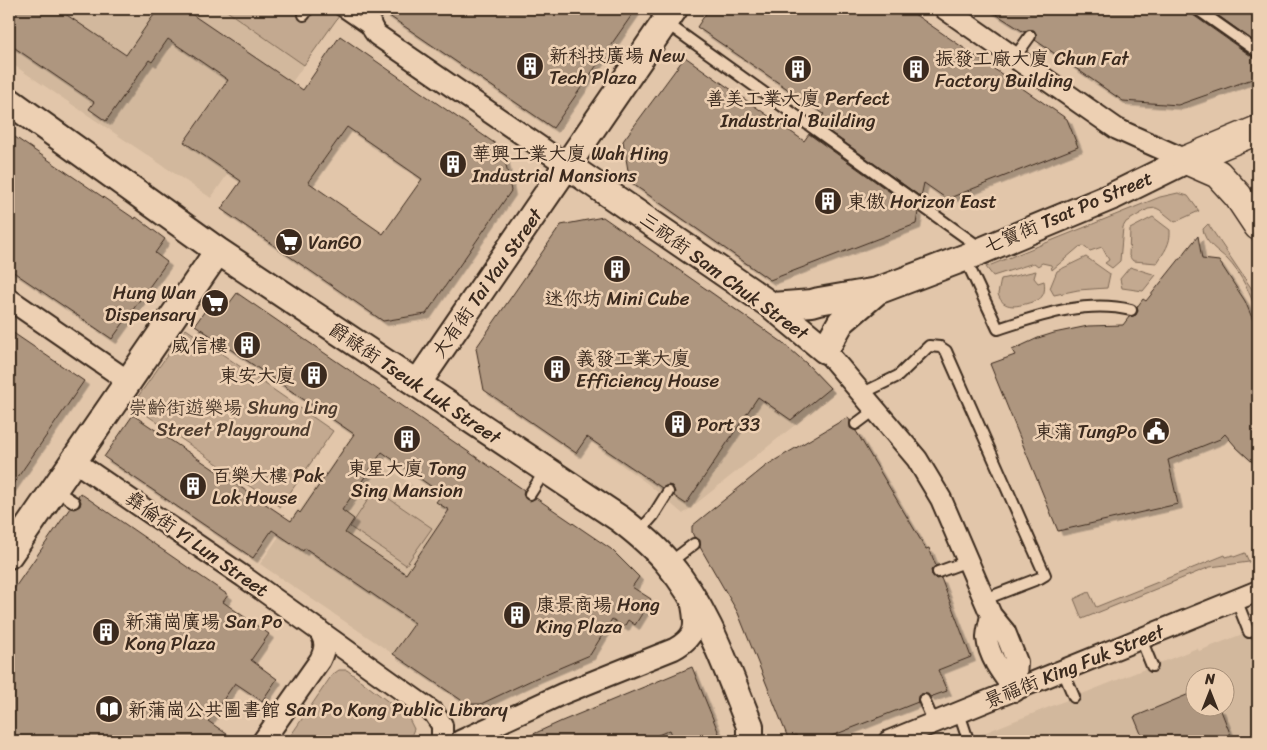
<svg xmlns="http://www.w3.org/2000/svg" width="1267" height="750" viewBox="0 0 1267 750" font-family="Sriracha,'LXGW WenKai TC',sans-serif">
  <defs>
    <filter id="shadow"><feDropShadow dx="4.5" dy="4.5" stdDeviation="0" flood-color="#0004"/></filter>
  </defs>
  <rect width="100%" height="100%" fill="#e2c6aa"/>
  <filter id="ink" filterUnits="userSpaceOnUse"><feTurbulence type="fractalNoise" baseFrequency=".02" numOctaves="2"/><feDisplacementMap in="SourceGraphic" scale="10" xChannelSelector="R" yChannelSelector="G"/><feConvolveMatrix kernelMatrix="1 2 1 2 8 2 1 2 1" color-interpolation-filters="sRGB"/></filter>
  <g filter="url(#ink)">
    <!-- built -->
    <path fill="#d2b89d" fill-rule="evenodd" d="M9,9h215l80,56 -93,133 -202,-136z
      M705,287l77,55 25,22 28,29 -152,121 -35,-30 -50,-36 75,-109 -2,-2z
      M348,441l130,89 -85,124 -133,-90 38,-55 2,1z
      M1258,628v113h-294l226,-90 7,-3 2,3zM1194,678h30v30h-30z"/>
    <!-- green -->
    <path fill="#c3a990" stroke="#7f6a57" d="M224,9h120l-40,56z
      M1178,193l10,3 11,15 -24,11 -15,-12 -4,-2 -8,1 -22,13 -3,5 -3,34 -8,7 -7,-5 4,-3 -7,-13 -12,4 -7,-5 -4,1 -27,23 -1,-5 -9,-2 -4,3 -4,-3 -41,13 -7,-9 174,-70z
      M1153,217l17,13c1,14 -6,22 -13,33l-24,-2 -4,-5 1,-27z
      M1208,224l50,74v17c-7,-19 -16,-41 -31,-56 -8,-8 -23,-16 -24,-30z
      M1086,257l24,17 -3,14 -29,2 -24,5 -4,-7 7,-17z
      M1130,267l26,8 -13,16 -21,-3 -2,-9z
      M1036,271l-2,7 4,5 6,-2c1,4 1,12 -2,15 -2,4 -7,5 -10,6 -13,4 -29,9 -34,-8l3,-15z
      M186,329l147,102 -53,76 -148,-102z
      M375,489l57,39 -26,37 -56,-38z
      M1245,553l4,9 -39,5 -128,52 -8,-20 15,-7 7,15 129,-52 1,2 7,-2 1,2z
      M339,670h8l61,47 6,12 -5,12h-122l45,-66z"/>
    <!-- building -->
    <path fill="#ae967f" stroke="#3b2a1e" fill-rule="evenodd" filter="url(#shadow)" d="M9,9h49l68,46 32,-46h26l119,81 37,-54 163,113 8,42 -85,123 -43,7 -162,-112 20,-28 -57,-39 44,-62 -60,-41 -16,23 -3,-2 -43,61 -17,-12 5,-7 -85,-58zM347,127l75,52 -39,55 -75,-52z
      M382,9h254l-83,119 -171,-117z
      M709,9h198l160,110 11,28 -131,52 -23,-16 -3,14 -104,-74 7,-9 -127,-87z
      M988,9h202l3,6 61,43 4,1v18l-80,28 -55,-4 -88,-61 1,-6 -2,-4h-6l-4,2z
      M1209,9h49v35z
      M685,57l119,84 5,-7 109,78 -2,12 -146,56 -140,-98 -7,-41z
      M9,133l126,86 1,-2 29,22 -10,14 12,9 -55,77 -103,-70z
      M603,217l179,125 25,22 23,24 -39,32 -33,-23 -72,107 -12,-8 1,-4 -3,-6 -4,-1 -6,3 -75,-51 -11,16 -92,-63 -8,-42 85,-123z
      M1198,236l4,23 17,2 26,40 13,31v135l-22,-20 -11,-13 -5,5 -52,21 10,44 -120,27 -68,-167 25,-9 -3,-5 26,-12 16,-5 34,-7 35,-1 6,-8 7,-2 2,-4 -1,-4 6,-8 3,2z
      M237,293l287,197 -1,4 3,5 4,2 6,-3 75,51 28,28 -7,10 19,12 -16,26 -7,-5 -4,7 -12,-8 -22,36 -54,23 -55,26h-14l-74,-50 22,-31 -110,-75 -2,3 -31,-21 -19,28 -149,-101 29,-42 158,106 7,-10 2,2 54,-79 -159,-109 20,-29 13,9zM382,452l60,42 -6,8 13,8 -43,64 -61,-41 9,-14 -12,-9z
      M9,330l75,51 -75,109z
      M848,417l2,4v7l6,3 70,118 3,-1 7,18 -5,4 1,5 4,4 5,-1 30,79 -33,13 9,21 -17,6 -2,-3h-6l-4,2v6l-99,39h-20l-3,-6 -8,3 -50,-125 -38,-66v-7l-6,-3 -2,-5v-6l75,-61z
      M80,493l148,102 -5,7 46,32 -18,26 26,19 -15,22 -27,-18 -27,38 29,20h-228v-145l61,-88 4,1 6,-3 1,-4 -3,-6z
      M692,667l30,74h-47l-5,-11 -26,11h-126l44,-20z
      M1194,692v16h26l13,33h-89l-10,-24z"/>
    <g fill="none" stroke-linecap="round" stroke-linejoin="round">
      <!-- service casing -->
      <g stroke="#3b2a1e" stroke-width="14">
        <path id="service" d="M339,9l32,22
          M653,9l12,13 317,227
          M1197,9l61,43
          M304,15l4,-6
          M1015,57l15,-21
          M965,258l33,71c43,-14 89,-30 133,-19
          M863,393l35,-17 31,-30 11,1 6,4 99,224 -5,3 -55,21
          M856,424l20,-15
          M55,490l19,12
          M530,494l15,-23
          M639,532l14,-16 15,-24
          M669,563l25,-19
          M938,572l30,-11
          M1236,599l13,33
          M1141,639l11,27
          M1063,671l11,26
          M924,700l10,23
          M959,713l9,27"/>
      </g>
      <!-- minor casing -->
      <g stroke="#3b2a1e" stroke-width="24">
        <path id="minor" d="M370,9c-2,11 0,18 7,26l191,131
          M945,9l172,120 69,31
          M9,299l119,82
          M825,350l92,109 24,40 50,116 14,17 12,30 -2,29
          M74,461l170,116 190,136 8,12v16
          M991,615c-1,7 -4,16 -4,23 2,20 17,38 28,53
          M263,741l57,-81c6,-12 6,-20 -2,-31
          M460,741l102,-47 112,-45c24,-13 22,-25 17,-49
          M889,741l369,-150"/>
      </g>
      <!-- tertiary casing -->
      <g stroke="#3b2a1e" stroke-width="30">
        <path id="tertiary" d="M9,101l209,150 402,268c17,13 34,27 48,44 40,47 59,107 82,163v15
          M568,166l204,140 53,44 16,-28 35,-30
          M772,306l40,-3 7,-2 58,-10 87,-33 149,-62 73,-36
          M417,384l257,-375
          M9,555l209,-304"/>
      </g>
      <!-- secondary casing -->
      <g stroke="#3b2a1e" stroke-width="31">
        <path id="secondary" d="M1186,160l32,14 20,22 20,30
          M1186,160l72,-30"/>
      </g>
      <!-- service -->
      <use href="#service" stroke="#edd0b3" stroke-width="10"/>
      <!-- minor -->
      <use href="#minor" stroke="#edd0b3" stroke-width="20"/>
      <!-- tertiary -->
      <use href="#tertiary" stroke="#edd0b3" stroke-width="26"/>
      <!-- secondary -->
      <use href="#secondary" stroke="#edd0b3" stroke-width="28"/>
    </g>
  </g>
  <!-- icons -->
  <defs>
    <g id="building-disc" transform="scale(1.4375)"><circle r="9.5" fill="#3b2a1e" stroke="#edd0b3"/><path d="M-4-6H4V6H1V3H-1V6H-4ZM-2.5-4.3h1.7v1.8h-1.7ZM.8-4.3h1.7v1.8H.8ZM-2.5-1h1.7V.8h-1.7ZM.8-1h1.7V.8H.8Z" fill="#fff"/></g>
    <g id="supermarket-disc" transform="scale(1.4375)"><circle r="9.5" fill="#3b2a1e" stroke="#edd0b3"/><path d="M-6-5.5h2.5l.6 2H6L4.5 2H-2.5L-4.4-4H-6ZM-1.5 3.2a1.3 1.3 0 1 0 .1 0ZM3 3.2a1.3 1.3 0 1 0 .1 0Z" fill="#fff"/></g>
    <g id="civic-disc" transform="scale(1.4375)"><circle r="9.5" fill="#3b2a1e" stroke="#edd0b3"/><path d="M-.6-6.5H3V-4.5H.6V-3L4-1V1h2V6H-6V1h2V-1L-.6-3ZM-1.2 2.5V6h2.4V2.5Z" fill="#fff"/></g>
    <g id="library-disc" transform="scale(1.4375)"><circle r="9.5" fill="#3b2a1e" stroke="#edd0b3"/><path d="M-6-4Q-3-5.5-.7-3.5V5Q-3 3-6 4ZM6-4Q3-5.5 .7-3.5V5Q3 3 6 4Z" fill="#fff"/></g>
  </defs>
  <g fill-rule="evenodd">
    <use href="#building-disc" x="530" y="66"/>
    <use href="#building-disc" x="798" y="69"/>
    <use href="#building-disc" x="916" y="69"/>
    <use href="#building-disc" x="453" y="164"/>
    <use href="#building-disc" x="828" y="201"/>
    <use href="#supermarket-disc" x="289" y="242"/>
    <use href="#building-disc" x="617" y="269"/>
    <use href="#supermarket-disc" x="215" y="303"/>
    <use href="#building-disc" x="247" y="345"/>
    <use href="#building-disc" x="557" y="369"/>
    <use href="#building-disc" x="314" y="375"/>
    <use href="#building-disc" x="678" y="424"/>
    <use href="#civic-disc" x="1156" y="431"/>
    <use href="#building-disc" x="407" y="439"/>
    <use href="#building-disc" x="193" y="486"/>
    <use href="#building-disc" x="517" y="615"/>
    <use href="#building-disc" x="106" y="632"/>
    <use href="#library-disc" x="109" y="709"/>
  </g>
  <g text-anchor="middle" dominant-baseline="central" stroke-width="5" stroke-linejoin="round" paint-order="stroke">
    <!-- poi labels -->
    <g font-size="19" fill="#3b2a1e" stroke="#edd0b3" text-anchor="start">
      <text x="549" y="55">新科技廣場 New<tspan x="549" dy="22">Tech Plaza</tspan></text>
      <text x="935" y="58">振發工廠大廈 Chun Fat<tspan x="935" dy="22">Factory Building</tspan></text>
      <text x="798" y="98" text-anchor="middle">善美工業大廈 Perfect<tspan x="798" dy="22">Industrial Building</tspan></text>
      <text x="472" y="153">華興工業大廈 Wah Hing<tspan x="472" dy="22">Industrial Mansions</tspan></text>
      <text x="847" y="201">東傲 Horizon East</text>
      <text x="308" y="242">VanGO</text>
      <text x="196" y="292" text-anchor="end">Hung Wan<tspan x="196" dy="22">Dispensary</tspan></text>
      <text x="617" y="298" text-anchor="middle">迷你坊 Mini Cube</text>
      <text x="228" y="345" text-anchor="end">威信樓</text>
      <text x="576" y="358">義發工業大廈<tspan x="576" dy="22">Efficiency House</tspan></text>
      <text x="295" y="375" text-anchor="end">東安大廈</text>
      <text x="697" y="424">Port 33</text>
      <text x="1137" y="431" text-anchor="end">東蒲 TungPo</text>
      <text x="407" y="468" text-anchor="middle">東星大廈 Tong<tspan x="407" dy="22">Sing Mansion</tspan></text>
      <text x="212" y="475">百樂大樓 Pak<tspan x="212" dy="22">Lok House</tspan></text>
      <text x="536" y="604">康景商場 Hong<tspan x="536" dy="22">King Plaza</tspan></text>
      <text x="125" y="621">新蒲崗廣場 San Po<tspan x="125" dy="22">Kong Plaza</tspan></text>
      <text x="128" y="709">新蒲崗公共圖書館 San Po Kong Public Library</text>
    </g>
    <!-- street labels -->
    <g font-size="19" fill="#3b2a1e" stroke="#edd0b3">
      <text transform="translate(1068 212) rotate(-23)">七寶街 Tsat Po Street</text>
      <text transform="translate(724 276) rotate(36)">三祝街 Sam Chuk Street</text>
      <text transform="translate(487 283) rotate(-55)">大有街 Tai Yau Street</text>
      <text transform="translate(415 383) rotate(34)">爵祿街 Tseuk Luk Street</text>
      <text transform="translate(197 544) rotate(35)">彝倫街 Yi Lun Street</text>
      <text transform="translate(1074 666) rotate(-22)">景福街 King Fuk Street</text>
    </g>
    <!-- park labels -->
    <g font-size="19" fill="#4f3d2f" stroke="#edd0b3">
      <text x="233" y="407">崇齡街遊樂場 Shung Ling<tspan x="233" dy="22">Street Playground</tspan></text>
    </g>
  </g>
  <!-- margin -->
  <rect width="1267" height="750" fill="none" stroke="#edd0b3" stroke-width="30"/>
  <rect x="15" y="15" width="1237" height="720" fill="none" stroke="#3b2a1e" stroke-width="2" filter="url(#ink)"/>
  <!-- north arrow -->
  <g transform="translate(1210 692)"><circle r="24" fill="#edd0b3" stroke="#a68e77"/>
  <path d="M0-4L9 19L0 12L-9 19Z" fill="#3b2a1e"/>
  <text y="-8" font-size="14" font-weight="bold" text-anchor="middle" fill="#3b2a1e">N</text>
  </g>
</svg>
